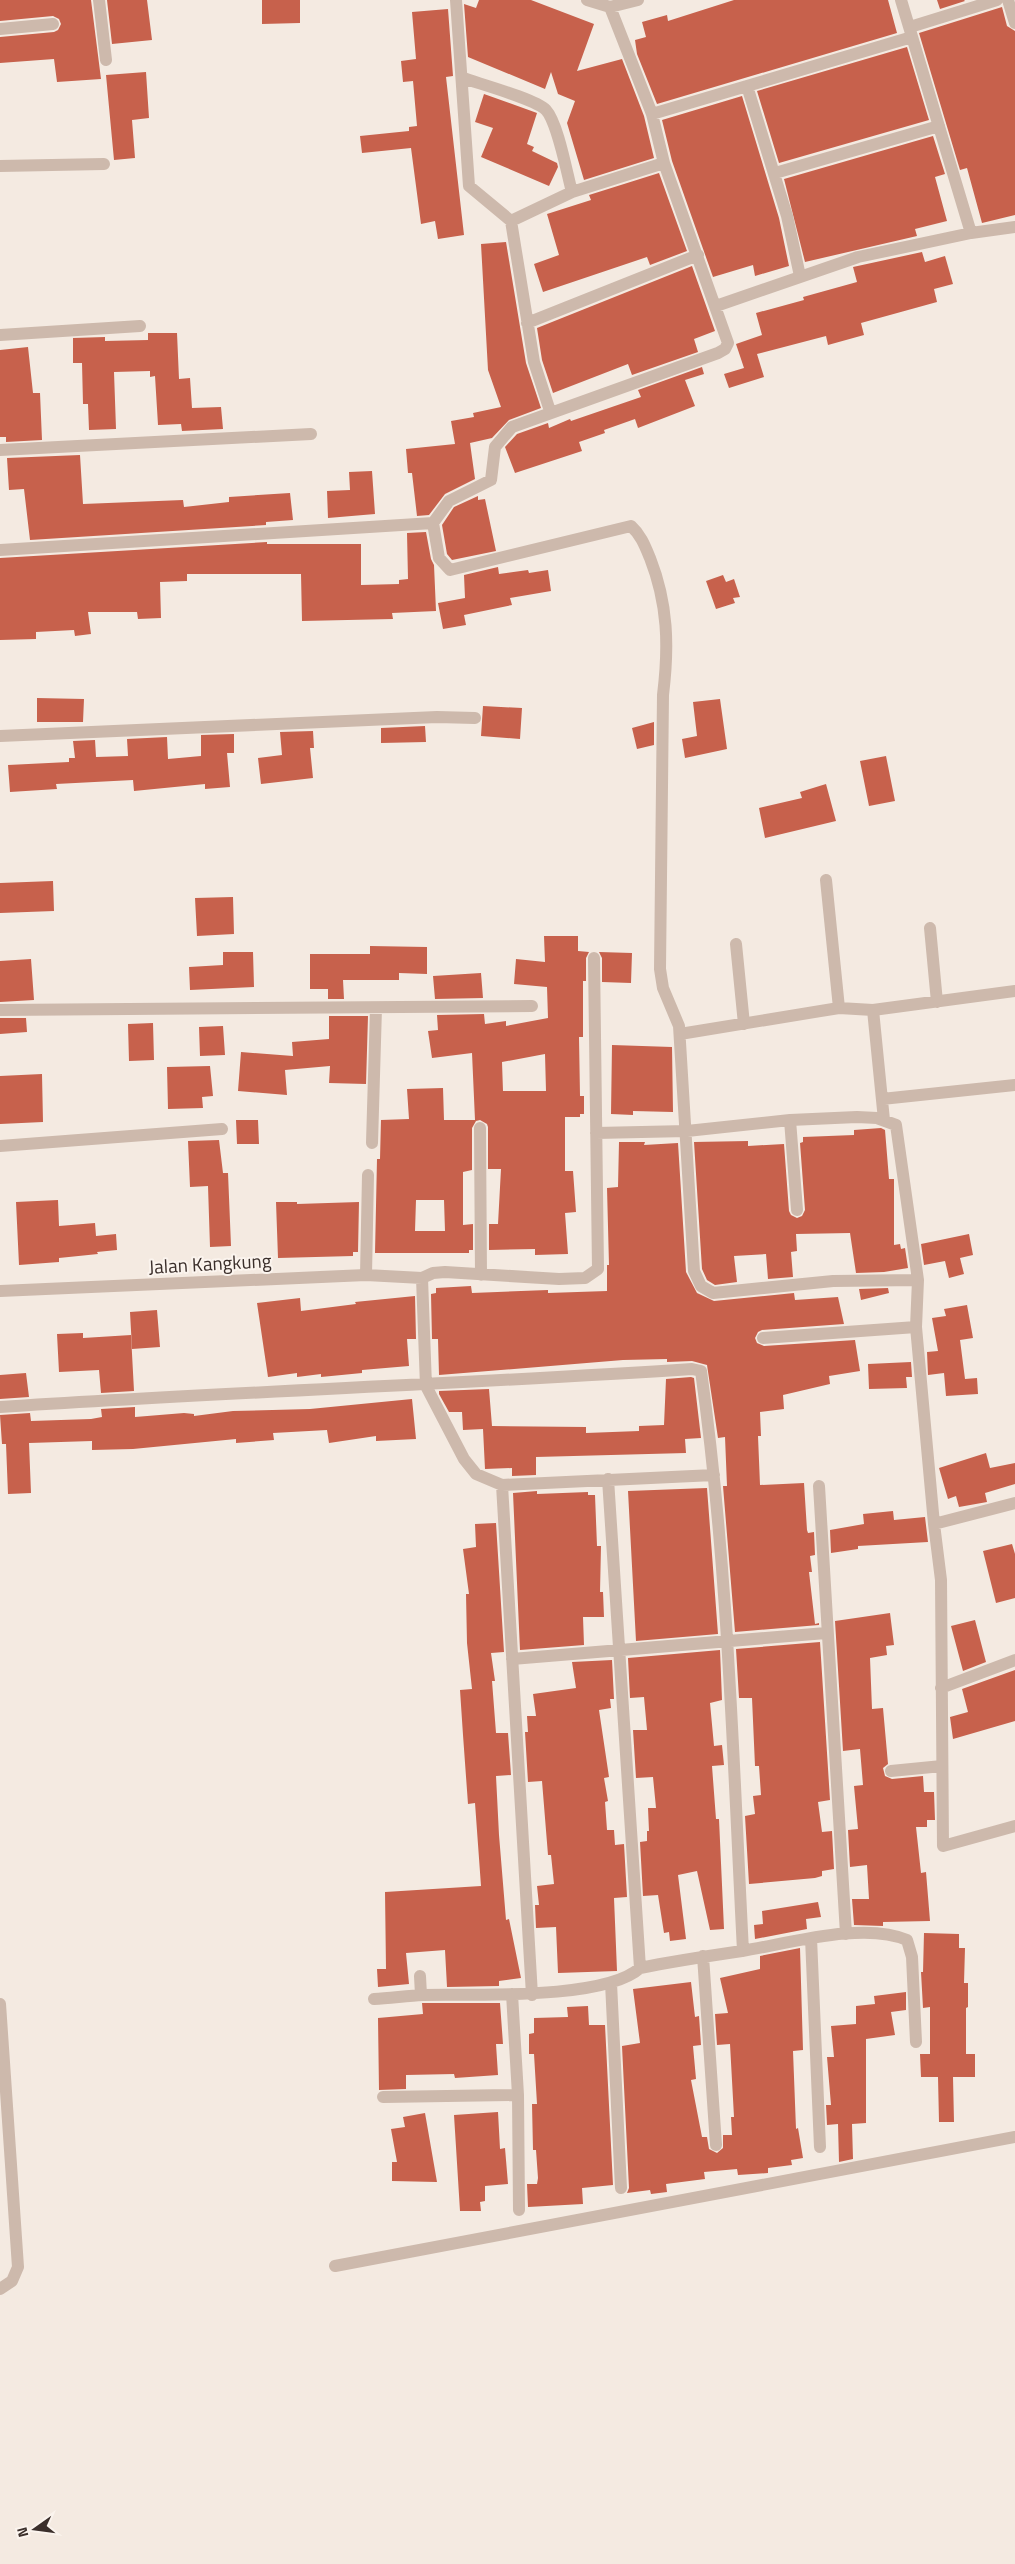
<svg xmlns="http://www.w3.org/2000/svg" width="1015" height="2564" viewBox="0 0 1015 2564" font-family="'Titillium Web',sans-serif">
  <rect width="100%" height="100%" fill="#f4eae1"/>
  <!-- building -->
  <path fill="#c7614c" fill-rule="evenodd" d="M0,0h91l10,79 -44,3 -3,-23 -54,4v-26l54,-5 4,-2 3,-6 -2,-5 -6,-3 -53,5z
    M107,0h40l5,40 -40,4z
    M262,0h38v23l-38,1z
    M479,0h52l63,24 -17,47 45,-12 22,57 10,42 -70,22 -17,-57 8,-22 -17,-7 -7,-22 -6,17 -77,-32 -4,-53 12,4z
    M734,0h154l9,33 -240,71 -20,-50 -2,-14 11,-3 -4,-15 25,-7 1,6z
    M937,0h27l1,1 -25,8z
    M1002,7l5,19 8,5v184l-33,8 -15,-55 -7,2 -41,-137z
    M448,9l5,67 -7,1 18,158 -26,4 -3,-18 -14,3 -10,-76 -49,5 -2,-17 49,-5v-4l8,-1 -4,-45 -10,1 -2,-21 15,-2 -4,-47z
    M907,47l22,73 -150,43 -22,-72z
    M146,72l3,46 -17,2 3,38 -21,2 -8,-85z
    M484,94l53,19 -10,31 7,3 -2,4 25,12 1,4 -9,19 -68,-29 12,-29 -18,-6z
    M742,96l37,122 10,48 -34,10 -2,-11 -40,12 -41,-116 -10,-41z
    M933,136l12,38 -10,3 12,44 -32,8 2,7 -112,26 -21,-83z
    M659,173l28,78 -37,14 -3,-8 -104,35 -9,-28 25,-9 -12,-41 44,-14 -2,-5z
    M506,242l20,121 15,45 -32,12 -17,18 -22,5 5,36 -30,15 -16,21 -12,1 -5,-43h-4l-2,-24 49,-5 -4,-23 23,-4 -1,-4 28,-6 -13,-37 -7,-126z
    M922,252l3,10 20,-6 8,28 -19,5 3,13 -76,21 3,12 -36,10 -2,-9 -69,18 7,23 -35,11 -5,-14 20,-6 -8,-24 26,-9 -6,-22 48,-13 -1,-3 54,-15 -4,-15z
    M692,266l23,65 -21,8 4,13 -66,23 -4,-11 -75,29 -11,-33 -5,-32z
    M148,333h29l2,46 11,-1 2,30 29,-1 2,22 -41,2 -1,-7 -23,1 -3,-49 -5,1v-6l-36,1 2,57 -27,1 -1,-26h-5l-1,-41h-9v-25l32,-1v4l43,-1z
    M28,347l5,46h7l2,47 -36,2v-5h-6v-87z
    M702,367l2,7 -19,6 10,26 -57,22 -3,-9 -31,11 1,3 -26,9 3,9 -67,22 -10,-26 12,-13 31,-11 1,5 21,-9 1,2 70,-24 -3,-7z
    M80,455l3,49 100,-4 1,7 45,-5v-5l61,-4 3,27 -27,2v3l-236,15 -6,-51 -15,1 -2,-32z
    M372,471l3,43 -47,4 -1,-27 23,-1 -1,-18z
    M478,496v4l7,-1 11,52 -44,9 -5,-6 -5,-29 12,-18z
    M426,532l5,27 3,6 2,46 -44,2 1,6 -91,2 -1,-47h-114v7l-27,1 1,36 -23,1 -1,-7h-49l3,22 -16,2 -1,-6 -38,2v7l-36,1v-82l267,-16v2h94v41l38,-1v-4l9,-1 -1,-46z
    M498,567l1,7 29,-4 1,3 19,-3 3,21 -41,7 2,7 -48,10 2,10 -23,4 -5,-26 27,-5 -1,-23z
    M723,575l3,7 8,-3 6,18 -7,1 2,5 -19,6 -10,-28z
    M37,698l47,1 -1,23h-46z
    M720,699l7,50 -42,9 -3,-19 15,-3 -4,-34z
    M483,706l39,2 -2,31 -39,-3z
    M654,722v23l-17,4 -5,-21z
    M425,726l1,16 -45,1v-15z
    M313,731l1,17h-4l3,30 -52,6 -3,-26 24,-3 -2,-23z
    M234,734v19h-7l3,34 -25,2v-5l-71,7 -1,-11 -77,4 1,5 -47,3 -2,-27 61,-3v-4h6l-2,-17 22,-1 1,17 32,-1 -1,-17 40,-2 1,22 33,-3v-21z
    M886,756l9,45 -26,5 -9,-45z
    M826,784l10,37 -71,17 -6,-30 43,-10 -2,-6z
    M53,881l1,30 -54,2v-30z
    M233,897l1,37 -37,2 -2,-38z
    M544,936h34v15l11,1 -3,6v23h-3v56h-4l1,59h4v18h-4v3h-15v54h8l3,41 -11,1 3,41 -33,1v-6l-46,1v-26h9l3,-55h-13v-42l-1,-3 -7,-4 -4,1 -4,7v42l-9,2v53l10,-1v26h-4v3h-94l2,-94h3l1,-39 28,-1 -2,-30 36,-1 1,32h31l-3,-67 -40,5 -4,-27 10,-1 -1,-15 47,-1 1,10 21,-3v5l42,-8 -1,-31 -33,-3 2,-25 29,3zM545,1054l1,37h-43l-1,-29zM416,1200h28l1,31h-30z
    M370,946l57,1v27l-28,-1v7h-56l1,19h-16v-10h-18v-35h60z
    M223,952h30l1,35 -64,3 -1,-23 34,-2z
    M599,952l33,1 -1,30 -29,-1v-24z
    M31,959l3,41 -34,2v-41z
    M481,973l2,25 -48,1 -2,-23z
    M329,1016h39l-2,68 -37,-1 1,-17 -45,4 2,25 -49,-4 3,-39 52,4 -1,-14 37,-3z
    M0,1018h26l1,14 -27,2z
    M153,1023l1,37 -25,1 -1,-37z
    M223,1026l2,29 -25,1 -1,-29z
    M612,1045l60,2 1,65 -40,-1v4l-22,-1z
    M210,1066l3,30 -11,1 1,11 -35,1 -1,-42z
    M42,1074l1,48 -43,2v-48z
    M236,1120h22l1,24h-22z
    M881,1128l4,2 4,49h5v66l6,-1 1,5 4,-1 3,20 -24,4 -28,1 -6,-40 -54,1 1,17 -6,1 2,25 -25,2 -2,-25 -32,2 3,26 -22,3 -8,-5 -5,-11 -8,-127 54,-1v5l36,-2 5,67 2,4 6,3 5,-2 3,-6 -5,-67 3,-1v-5l51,-2v-5z
    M219,1140l4,33h5l3,73 -21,1 -2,-61 -18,1 -2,-46z
    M619,1142h26l-1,3 34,-2 8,129 11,21 17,8 80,-8 1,7 43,-3 6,27 -82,6 -4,2 -3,6 2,5 7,3 91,-6 5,31 -31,5 1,8 -47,11 1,14 -24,3 1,24h-3l2,49 44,-2 3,47 1,3 6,-1 1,23 -5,1 2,16h-3l6,52 4,-1v2l-84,7 -12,-146h4l-2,-49 -7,1 -11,-73 -15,-4 -25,1v-3l-44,1 -184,15 -1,-36h-6l-1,-45 5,-1v-5l35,-2 1,7 76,-3v3l59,-2v-26h2l-2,-77 11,-1z
    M58,1200l1,26 36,-3 1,13 20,-2 1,16 -20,2 1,2 -39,4v4l-40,3 -3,-63z
    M276,1202h21v2l62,-2 -1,50h-5v4l-75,2z
    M969,1234l4,21 -13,3 4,16 -15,4 -4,-17 -21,4 -3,-21z
    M888,1288l1,5 -28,7 -2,-11z
    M415,1296l1,43h-9l2,27 -47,4v3l-41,4v-3l-24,3v-4l-29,4 -11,-74 43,-5 1,13 55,-7 -1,-2z
    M967,1305l6,33 -13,2 5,39 12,-1 1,16 -32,2 -2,-23 -16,2 -1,-23 11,-1 -6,-33 14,-2 -2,-7z
    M157,1310l3,37 -28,2 -2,-37z
    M83,1333v5l48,-3 3,56 -33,2 -2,-23 -40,2 -2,-38z
    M911,1362l1,15h-6l1,11 -38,1 -1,-25z
    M26,1373l3,24 -29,2v-24z
    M691,1377l3,1 7,60 -16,1 1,14 -150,4v18l-24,1v-8l-27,1 -2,-40 -20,1 -1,-18h-13l-10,-18v-3l50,-2 3,37 94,1v6l53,-2v-5l25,-1 2,-46z
    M412,1399l4,40 -40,2v-5l-47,7 -2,-13 -54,3 1,7 -38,3v-4l-103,10 -41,1v-9l-63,2 2,50 -23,1 -2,-50h-4l-2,-29 30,-2 1,8 60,-2 11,-2 -1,-8 34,-2v10l49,-4 10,1v2l39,-5 77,-2z
    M986,1453l4,15 25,-5v21l-30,9 2,9 -28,5 -3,-11 -8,3 -9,-31z
    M707,1488l11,146 -82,7 -8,-150z
    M537,1491v3l51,-2v3h7l2,51h4l-1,46h3l1,25h-21l1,28 -64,5 -7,-157z
    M893,1511l1,9 31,-3 3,25 -70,4v3l-27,4 -1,-23 34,-6 -1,-10z
    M496,1523l8,129 -13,1 4,28h-3l4,52h12l3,42 -15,1 3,59 7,85 3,-1 12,59 -22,3v5l-52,1 -2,-37 -39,3 3,31 -31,3 -1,-18h9l-1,-77 96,-6 -6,-83 -7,1 -5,-69 -3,-45 12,-1 -5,-46 -1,-49h3l-6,-45 13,-2 -1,-23z
    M1012,1544l3,10v44l-19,5 -13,-52z
    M890,1613l4,32 -8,1 1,9 -17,3 2,51 11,-1 5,56 -5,4 2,8 7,3 31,-3 1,16h10l1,28h-8v7h-11l5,46 5,-1 4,49 -47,1v4l-29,-1 -2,-26h17l-2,-34 -17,2 -2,-37 10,-1 -4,-43 9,-1 -3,-36 -17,2 -8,-130z
    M975,1620l11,42 -23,9 -12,-45z
    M820,1642l10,158 -12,2 4,30 10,-1 2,38 -12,2v5l-7,2 -66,6 -4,-68 10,-2 -2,-18 8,-1 -2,-29h-4l-3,-68h-13l-3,-49z
    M720,1650l2,50 -12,3 4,43 8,-1 2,20 -12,1 4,53h3l5,110 -14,1 -13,-59 -19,4 8,64 -16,2 -1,-9 -5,1 -6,-38 -15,1 -3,-54 7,-1v-10h2l-1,-23h8l-3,-31 -17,1 -3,-48h14l-3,-33 -14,1 -2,-40z
    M612,1660l2,39h-4l1,9 -12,2 10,67 -5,1 4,23 -3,1 2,28h7l1,15 9,-1 3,53 -13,1 3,73 -59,2 -2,-46 -20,1 -1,-23h4l-2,-19 17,-2 -3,-29h-3l-6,-74 -14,1 -3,-50h3l-1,-16h9l-3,-22 43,-6 -4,-26z
    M1015,1670v51l-62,18 -3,-22 18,-5 -6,-23z
    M818,1902l3,15 -15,2 1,10 -52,10 -1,-14 9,-1 -1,-13z
    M924,1933l35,1v14h6l-1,35h4v24l-2,1v46h9v23h-22l1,45h-15l-1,-45h-17l-1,-23h10v-47l-7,1 -2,-36h2z
    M800,1948l3,102 -10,1 3,78 2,-1 5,30 -12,2 1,5 -24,3v5l-30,2 -1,-6 -33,3 1,7 -39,5 1,8 -16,2 -1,-4 -23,3 2,-5 -7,-142 18,-3 -7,-54 58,-7 4,35 4,-1 2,29 -8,1 3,33 -5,1 11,57h5l2,12 8,4 6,-5v-13h9l-1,-18h3l-4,-73 -13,1 -2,-31 13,-1 -8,-35 40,-9v-13z
    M906,1992v18l-15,2 4,23 -29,4v84l-14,1 1,35 -14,3 -1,-38 -11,1 -1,-20h5l-4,-48h7l-3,-31 25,-2v-18l19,-2 -1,-8z
    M422,2003h78l3,41h-7l2,31 -43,3 -1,-4 -48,1v14l-27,1 -1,-72 45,-4z
    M588,2006l1,19h16l8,160 -31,3 1,16 -55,3 -1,-23h10l1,-6 -2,-28h-3l-1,-46h5l-3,-50h-5v-20l5,-1v-15l34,-1 -1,-10z
    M498,2112l2,37 5,-1 3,36 -23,2v15l-5,1 1,9h-21l-6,-96z
    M425,2113l12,69 -45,-1v-19h5l-6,-33 14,-2 -2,-10z"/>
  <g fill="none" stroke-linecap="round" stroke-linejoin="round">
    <!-- street -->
    <path stroke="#cdb9ac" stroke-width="12" d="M99,0l7,60
      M456,0l13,186 42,35 23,141 16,49
      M587,0l23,7 28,-7
      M901,0l70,233
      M1008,0l7,23
      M610,7l42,107 12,49 64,180 -3,6 -7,4 -206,74 -17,20 -4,33 -42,21 -16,22 6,35 11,12 181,-44c10,9 14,20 19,32 18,46 19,88 13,137l-3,274 3,19 16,38 15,245 7,15 12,7 120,-12 85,-1
      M910,27l87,-27
      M0,29l53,-5
      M463,78c17,6 72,21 83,32 12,13 21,64 26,82
      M747,86l165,-49
      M652,114l95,-28 40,130 13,60
      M0,166l104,-2
      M775,173l164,-47
      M511,221l61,-29 92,-29
      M716,306l142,-49 113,-24 44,-6
      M527,323l171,-68
      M0,335l140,-9
      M0,450l311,-16
      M0,550l433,-27
      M0,736l437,-19 38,1
      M826,880l13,128 34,2 11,110
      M930,928l7,74
      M736,944l8,80
      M0,1010l532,-4
      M873,1010l142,-19
      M680,1034l159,-26
      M882,1099l133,-14
      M790,1120l7,90
      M480,1128l1,147
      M596,1133l91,-2 103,-11 67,-3 20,1 19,7 22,155 -2,47 18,197 7,56 2,266 72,-20
      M372,1143l4,-135
      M0,1146l222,-17
      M366,1275l2,-100
      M422,1278l4,108 38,73 12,15 26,11 212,-10
      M0,1291l366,-16 56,3 11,-5 12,-1 114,7 26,-1 13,-9 -4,-311
      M763,1338l153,-11
      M0,1407c231,-15 461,-23 692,-38l9,2c27,192 32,387 42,580
      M608,1479l32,489
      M502,1485l30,510
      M819,1486l27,448
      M934,1524l81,-21
      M512,1659l314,-26
      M941,1688l74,-28
      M891,1771l51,-5
      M811,1938l9,209
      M703,1956l13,189
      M420,1976l1,19
      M611,1983l10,205
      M512,1994l6,101 1,115
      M374,1999c16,-1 33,-3 49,-4 50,-1 182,5 217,-27 34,-7 68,-12 102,-17 45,-7 122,-30 165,-11l5,17 4,85
      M0,2004l18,263 -6,14 -12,8
      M383,2097l135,-2
      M335,2266l680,-129"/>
  </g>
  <g text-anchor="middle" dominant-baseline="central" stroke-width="4" stroke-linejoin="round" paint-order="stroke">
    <!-- street labels -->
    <g font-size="19" fill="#3b2f2b" stroke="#fbf4ee">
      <text transform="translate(210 1263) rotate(-3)">Jalan Kangkung</text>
    </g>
  </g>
  <!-- north arrow -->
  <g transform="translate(35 2529) rotate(256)" stroke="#fbf4ee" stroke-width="4" paint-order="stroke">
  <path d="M0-4L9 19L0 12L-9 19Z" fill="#3b2f2b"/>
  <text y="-8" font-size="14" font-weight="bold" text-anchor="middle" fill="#3b2f2b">N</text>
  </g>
</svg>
